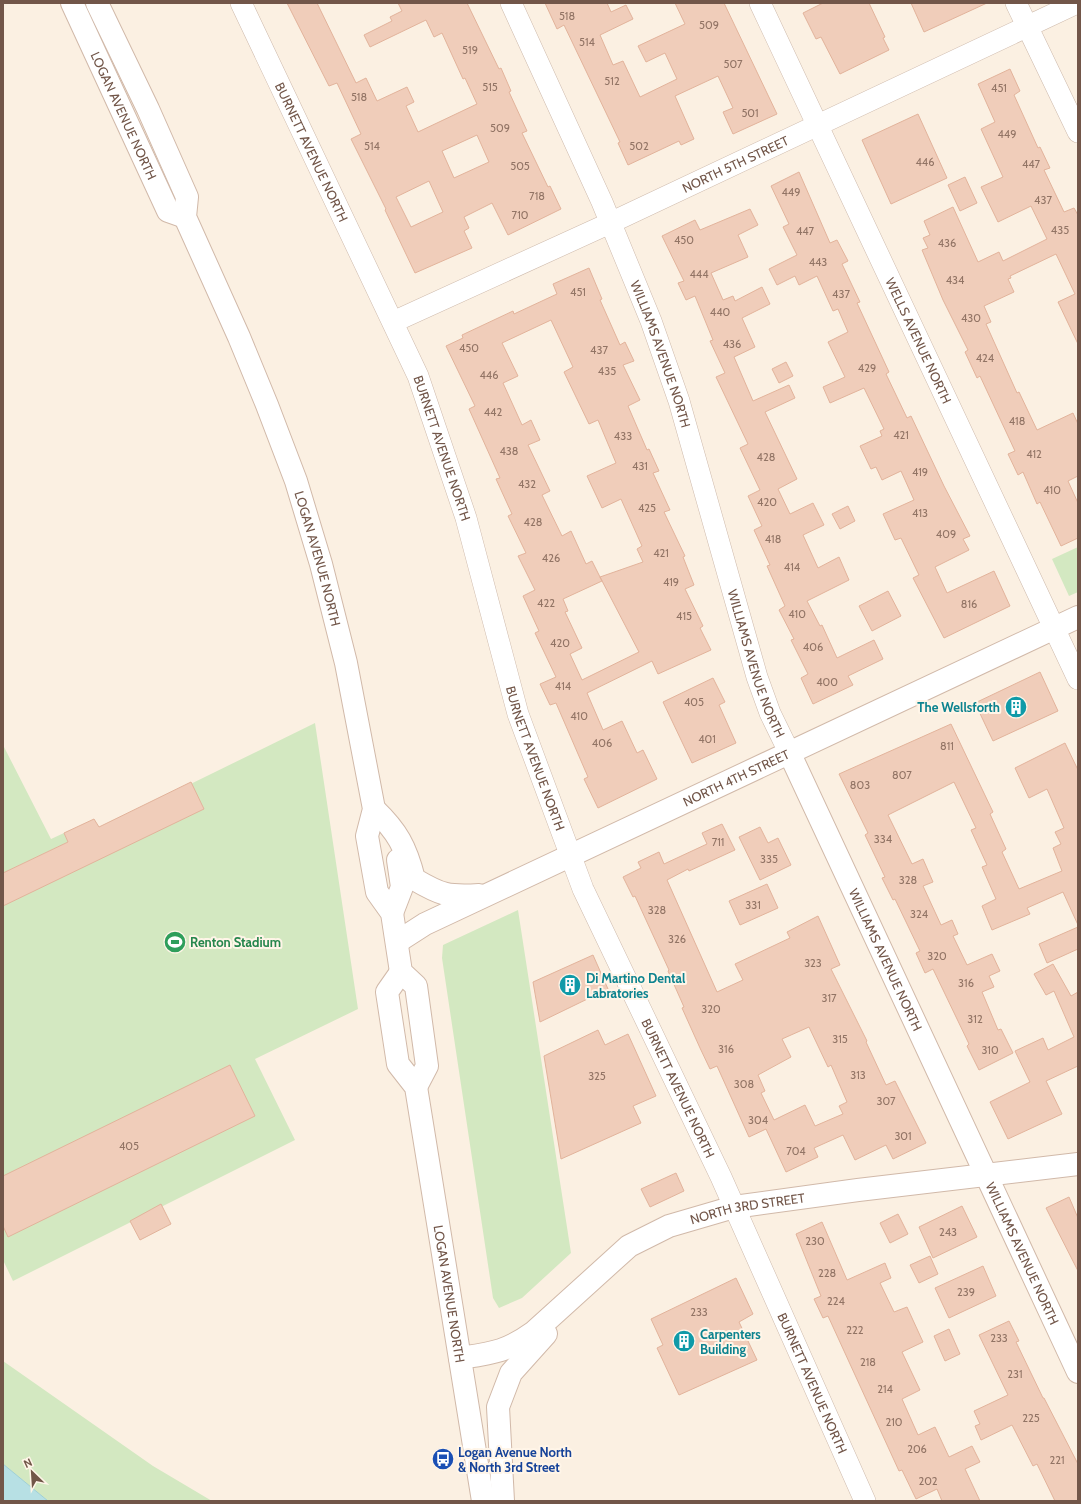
<svg xmlns="http://www.w3.org/2000/svg" width="1081" height="1504" viewBox="0 0 1081 1504" font-family="Cabin,sans-serif">
  <rect width="100%" height="100%" fill="#fbf0e2"/>
  <!-- green -->
  <path fill="#d3e8c1" d="M1078,547v45l-9,4 -17,-37z
    M315,723l43,286 -103,50 40,81 -282,141 -10,-21v-384z
    M3,745l48,94 13,-6 4,9 -65,31z
    M518,910l53,343 -49,45 -23,10 -6,-10 -51,-340 1,-13z
    M3,1361l150,105 59,35h-164l-45,-37z"/>
  <!-- water -->
  <path fill="#b7e0e4" stroke="#9ed0d6" d="M3,1464l45,37h-45z"/>
  <!-- building -->
  <path fill="#f0cdba" stroke="#e2b39b" fill-rule="evenodd" d="M287,3h30l39,80 10,-5 11,23 30,-14 7,15 -8,4 12,26 59,-28 -12,-26 -2,1 -21,-46 -8,4 -8,-17 -56,27 -6,-12 28,-14 -2,-4 12,-6 -4,-8h69l32,66 2,-1 10,23 -2,1 18,39 -5,2 26,54 2,-1 11,23 -53,26 -16,-32 -28,14 5,11 -5,3 8,17 -57,25 -30,-63 1,-1 -35,-70 10,-5 -24,-51 -8,3zM477,135l12,27 -35,16 -12,-27zM429,181l14,31 -32,15 -15,-30z
    M545,3h62l4,9 15,-7 7,14 -33,16 13,30 10,-4 17,36 37,-18 -12,-26 -19,9 -8,-16 47,-22 -10,-21h49l53,111 -44,20 -10,-22 10,-4 -15,-32 -43,20 19,43 -13,6 -2,-4 -51,24 -10,-22 2,-1 -56,-117 -7,4z
    M823,3h46l16,34 -2,1 6,12 -49,24 -19,-37 -5,2 -13,-26z
    M911,3h76l-63,29z
    M1010,69l10,22 -6,4 24,53 2,-1 10,21 -6,2 20,42 10,-4 4,7v129l-20,-42 17,-8 -19,-40 -46,22 1,2 -3,1 6,13 -30,14 7,16 -5,2 31,69 2,-1 18,38 36,-17 5,11v52l-10,5 10,22v35l-17,8 -21,-44 -3,2 -14,-32 -5,3 -10,-21 7,-3 -35,-75 -3,2 -12,-26 3,-2 -25,-50 -21,-50 6,-2 -5,-10 7,-3 -6,-14 29,-14 25,55 21,-10 4,9 44,-22 -16,-33 -33,16 -17,-35 22,-10 -22,-48 14,-7 -17,-38z
    M918,114l29,64 -56,26 -29,-64z
    M799,172l31,71 7,-3 11,21 -6,3 18,38 -3,1 32,69 -3,2 21,44 4,-2 33,70 26,50 -7,3 6,11 -34,17 12,26 47,-22 16,35 -66,32 -31,-60 6,-3 -18,-37 -6,2 -12,-26 31,-14 -13,-29 -19,9 -6,-13 -5,2 -11,-23 22,-10 -2,-5 4,-2 -20,-41 -34,15 -7,-16 22,-10 -17,-35 20,-10 -10,-23 -5,2 -16,-35 -18,9 -4,-9 -18,9 -8,-16 28,-14 -14,-28 6,-3 -18,-38z
    M965,177l12,26 -17,8 -12,-26z
    M750,209l8,16 -20,10 10,22 -37,16 12,27 10,-4 2,5 27,-14 8,17 -28,14 13,29 -21,10 19,44 36,-16 6,13 -30,14 32,67 -19,10 12,25 23,-11 11,22 -21,10 15,33 21,-11 10,23 -42,21 13,25 2,-1 15,33 37,-18 9,19 -35,17 5,9 -40,19 -12,-26 7,-4 -17,-34 3,-1 -15,-29 6,-4 -18,-40 3,-1 -16,-35 8,-4 -14,-30 12,-6 -20,-42 8,-4 -32,-67 9,-4 -15,-32 3,-1 -18,-44 -9,4 -8,-17 6,-2 -22,-45 33,-16 5,10z
    M589,268l13,31 -2,1 20,45 5,-3 9,19 -11,4 17,35 -12,6 19,44 2,-1 10,22 -6,2 17,37 -6,2 21,44 -2,1 11,28 -9,4 18,37 -3,2 11,22 -53,24 -6,-13 -65,32 16,37 19,-9 15,32 6,-3 14,29 -59,29 -14,-29 4,-2 -32,-74 -6,2 -10,-21 16,-7 -21,-44 4,-2 -16,-35 12,-6 -17,-34 8,-3 -18,-37 4,-2 -16,-35 4,-1 -31,-69 6,-3 -29,-60 17,-8 -1,-3 51,-24 1,3 43,-20 -4,-10zM551,320l22,47 -9,5 25,52 9,-4 18,43 -29,13 15,32 19,-9 21,47 -5,3 6,13 -43,15 39,75 -57,28 -12,-26 12,-6 -17,-36 3,-1 -5,-12 39,-18 -10,-20 -6,3 -15,-33 -9,5 -20,-41 8,-4 -22,-46 12,-5 -9,-20 -9,5 -19,-42 15,-7 -16,-33z
    M786,362l7,14 -14,7 -7,-14z
    M848,506l7,15 -15,8 -8,-15z
    M888,591l13,25 -29,15 -13,-25z
    M1040,672l18,39 -65,30 -18,-38z
    M713,678l12,24 -6,3 17,38 -44,20 -29,-61z
    M951,724l42,88 -3,2 16,35 -4,3 17,37 43,-18 -9,-23 8,-4 -6,-12 9,-4 -17,-39 -18,9 -14,-30 50,-25 13,27v155l-15,-33 -36,16 3,6 -38,16 -10,-24 14,-7 -14,-32 5,-2 -16,-35 5,-2 -22,-46 -66,33 24,49 11,-5 10,23 -10,4 18,39 11,-5 6,14 -5,2 14,29 25,-11 8,17 -11,5 5,11 -12,5 16,38 3,-1 12,24 -34,17 -12,-24 2,-2 -36,-75 -8,4 -9,-20 4,-2 -25,-52 -2,1 -11,-22 3,-1 -20,-42 3,-2 -29,-59z
    M191,782l13,27 -201,97v-33l65,-31 -4,-9 30,-14 5,8z
    M722,824l13,26 -46,21 -1,-2 -21,11 50,112 26,-12 -8,-16 55,-26 -3,-6 31,-16 22,49 -9,4 36,72 -1,1 20,43 9,-4 31,62 -33,16 -7,-14 -31,15 -12,-25 -29,13 4,9 -32,15 -20,-43 -17,8 -32,-71 -7,3 -10,-21 -18,-40 2,-1 -16,-36 1,-1 -34,-74 -2,1 -10,-20 18,-9 -3,-6 21,-10 5,12 43,-20 -5,-11zM809,1027l19,40 3,-2 16,37 -8,4 4,8 -28,12 -10,-21 -31,15 -13,-27 4,-2 -7,-16 33,-18 -9,-18z
    M760,827l8,16 10,-5 13,27 -31,15 -21,-43z
    M767,884l11,24 -38,17 -11,-24z
    M1078,927v22l-31,14 -8,-19z
    M593,955l15,34 -68,33 -7,-40z
    M1053,964l18,32 7,-4v74l-32,15 16,33 -54,25 -18,-37 40,-20 -15,-31 28,-13 5,12 26,-13 -20,-46 -8,4 -12,-21z
    M598,1030l7,15 23,-11 28,62 -23,10 8,17 -80,36 -17,-103z
    M230,1065l25,51 -247,121 -5,-11v-50z
    M676,1173l8,18 -34,16 -9,-18z
    M1069,1197l9,21v53l-32,-63z
    M161,1204l10,20 -31,16 -10,-19z
    M962,1206l15,31 -44,21 -14,-31z
    M898,1214l10,20 -18,9 -10,-20z
    M822,1222l25,58 38,-17 6,15 -11,5 14,29 13,-5 16,35 -21,10 18,38 -18,9 16,36 17,-8 14,30 23,-11 8,16 -15,7 15,32h-38l-5,-12 -21,10 -14,-29 -3,1 -71,-155 -5,2 -9,-19 7,-3 -25,-62z
    M930,1256l8,18 -19,9 -9,-18z
    M983,1266l13,30 -47,22 -14,-30z
    M736,1278l17,36 -14,8 18,38 -78,35 -22,-47 6,-3 -12,-26z
    M1009,1321l10,20 -3,1 27,56h1l34,66v37h-23l-18,-37 -4,2 -21,-41 -31,15 -6,-14 5,-2 -6,-13 34,-16 -29,-60z
    M949,1329l11,25 -15,7 -11,-25z"/>
  <g fill="none" stroke-linecap="round" stroke-linejoin="round">
    <!-- street casing -->
    <g stroke="#cebaac" stroke-width="22">
      <g id="street">
        <path id="s1" d="M241,3l177,373 48,142 52,196 65,175 138,288 144,324"/>
        <path id="s2" d="M511,3l91,199 49,119 28,80 78,276 13,36 19,39"/>
        <path id="s3" d="M760,3l318,676"/>
        <path d="M1016,3l62,129"/>
        <path id="s4" d="M393,322l217,-99 467,-220"/>
      </g>
    </g>
    <!-- secondary casing -->
    <g stroke="#d1b9a9" stroke-width="24">
      <g id="secondary">
        <path id="s5" d="M72,3l96,208 17,6"/>
        <path id="s6" d="M97,3l51,106 39,88 -2,20 54,120 28,68 29,76 25,83 25,99 28,146 -7,27 10,56 15,21 9,59 15,14 11,80 -11,21"/>
        <path id="s7" d="M789,752l289,620"/>
        <path d="M374,809c23,22 32,38 40,70 27,16 34,18 65,16"/>
        <path d="M392,913l10,-26 -4,-27"/>
        <path id="s8" d="M397,942l28,-18 653,-307"/>
        <path id="s9" d="M401,972l-14,20 11,72 18,23 67,414"/>
        <path id="s10" d="M460,1358c33,-5 46,-6 74,-26l95,-86 40,-20 65,-19 124,-17 220,-26"/>
        <path d="M503,1501l-5,-94 13,-34 35,-39"/>
      </g>
    </g>
    <!-- street -->
    <use href="#street" stroke="#fff" stroke-width="21"/>
    <!-- secondary -->
    <use href="#secondary" stroke="#fff" stroke-width="22"/>
  </g>
  <!-- icons -->
  <defs>
    <g id="building-disc" transform="scale(1.15)"><circle r="9.5" fill="#0f9aa8" stroke="#fff5e8"/><path d="M-4-6H4V6H1V3H-1V6H-4ZM-2.5-4.3h1.7v1.8h-1.7ZM.8-4.3h1.7v1.8H.8ZM-2.5-1h1.7V.8h-1.7ZM.8-1h1.7V.8H.8Z" fill="#fff"/></g>
    <g id="stadium-disc" transform="scale(1.15)"><circle r="9.5" fill="#2e9e5b" stroke="#fff5e8"/><path d="M0-5a6.5 5 0 1 0 0 10a6.5 5 0 1 0 0-10ZM-3.5-1.8h7v3.6h-7Z" fill="#fff"/></g>
    <g id="bus-disc" transform="scale(1.15)"><circle r="9.5" fill="#1a4fb4" stroke="#fff5e8"/><path d="M-5-6H5V4H4V6H2V4H-2V6H-4V4H-5ZM-3.5-4V0h7V-4ZM-3.5 1.2v1.5H-2V1.2ZM2 1.2v1.5H3.5V1.2Z" fill="#fff"/></g>
  </defs>
  <g fill-rule="evenodd">
    <use href="#building-disc" x="1016" y="707"/>
    <use href="#stadium-disc" x="175" y="942"/>
    <use href="#building-disc" x="570" y="985"/>
    <use href="#building-disc" x="684" y="1341"/>
    <use href="#bus-disc" x="443" y="1459"/>
  </g>
  <g text-anchor="middle" dominant-baseline="central" stroke-width="4" stroke-linejoin="round" paint-order="stroke">
    <!-- number labels -->
    <g font-size="11" fill="#927465">
      <text x="567" y="16">518</text>
      <text x="709" y="25">509</text>
      <text x="587" y="42">514</text>
      <text x="470" y="50">519</text>
      <text x="733" y="64">507</text>
      <text x="612" y="81">512</text>
      <text x="490" y="87">515</text>
      <text x="999" y="88">451</text>
      <text x="359" y="97">518</text>
      <text x="750" y="113">501</text>
      <text x="500" y="128">509</text>
      <text x="1007" y="134">449</text>
      <text x="372" y="146">514</text>
      <text x="639" y="146">502</text>
      <text x="925" y="162">446</text>
      <text x="1031" y="164">447</text>
      <text x="520" y="166">505</text>
      <text x="791" y="192">449</text>
      <text x="537" y="196">718</text>
      <text x="1043" y="200">437</text>
      <text x="520" y="215">710</text>
      <text x="1060" y="230">435</text>
      <text x="805" y="231">447</text>
      <text x="684" y="240">450</text>
      <text x="947" y="243">436</text>
      <text x="818" y="262">443</text>
      <text x="699" y="274">444</text>
      <text x="955" y="280">434</text>
      <text x="578" y="292">451</text>
      <text x="841" y="294">437</text>
      <text x="720" y="312">440</text>
      <text x="971" y="318">430</text>
      <text x="732" y="344">436</text>
      <text x="469" y="348">450</text>
      <text x="599" y="350">437</text>
      <text x="985" y="358">424</text>
      <text x="867" y="368">429</text>
      <text x="607" y="371">435</text>
      <text x="489" y="375">446</text>
      <text x="493" y="412">442</text>
      <text x="1017" y="421">418</text>
      <text x="901" y="435">421</text>
      <text x="623" y="436">433</text>
      <text x="509" y="451">438</text>
      <text x="1034" y="454">412</text>
      <text x="766" y="457">428</text>
      <text x="640" y="466">431</text>
      <text x="920" y="472">419</text>
      <text x="527" y="484">432</text>
      <text x="1052" y="490">410</text>
      <text x="767" y="502">420</text>
      <text x="647" y="508">425</text>
      <text x="920" y="513">413</text>
      <text x="533" y="522">428</text>
      <text x="946" y="534">409</text>
      <text x="773" y="539">418</text>
      <text x="661" y="553">421</text>
      <text x="551" y="558">426</text>
      <text x="792" y="567">414</text>
      <text x="671" y="582">419</text>
      <text x="546" y="603">422</text>
      <text x="969" y="604">816</text>
      <text x="797" y="614">410</text>
      <text x="684" y="616">415</text>
      <text x="560" y="643">420</text>
      <text x="813" y="647">406</text>
      <text x="827" y="682">400</text>
      <text x="563" y="686">414</text>
      <text x="694" y="702">405</text>
      <text x="579" y="716">410</text>
      <text x="707" y="739">401</text>
      <text x="602" y="743">406</text>
      <text x="947" y="746">811</text>
      <text x="902" y="775">807</text>
      <text x="860" y="785">803</text>
      <text x="883" y="839">334</text>
      <text x="718" y="842">711</text>
      <text x="769" y="859">335</text>
      <text x="908" y="880">328</text>
      <text x="753" y="905">331</text>
      <text x="657" y="910">328</text>
      <text x="919" y="914">324</text>
      <text x="677" y="939">326</text>
      <text x="937" y="956">320</text>
      <text x="813" y="963">323</text>
      <text x="966" y="983">316</text>
      <text x="829" y="998">317</text>
      <text x="711" y="1009">320</text>
      <text x="975" y="1019">312</text>
      <text x="840" y="1039">315</text>
      <text x="726" y="1049">316</text>
      <text x="990" y="1050">310</text>
      <text x="858" y="1075">313</text>
      <text x="597" y="1076">325</text>
      <text x="744" y="1084">308</text>
      <text x="886" y="1101">307</text>
      <text x="758" y="1120">304</text>
      <text x="903" y="1136">301</text>
      <text x="129" y="1146">405</text>
      <text x="796" y="1151">704</text>
      <text x="948" y="1232">243</text>
      <text x="815" y="1241">230</text>
      <text x="827" y="1273">228</text>
      <text x="966" y="1292">239</text>
      <text x="836" y="1301">224</text>
      <text x="699" y="1312">233</text>
      <text x="855" y="1330">222</text>
      <text x="999" y="1338">233</text>
      <text x="868" y="1362">218</text>
      <text x="1015" y="1374">231</text>
      <text x="885" y="1389">214</text>
      <text x="1031" y="1418">225</text>
      <text x="894" y="1422">210</text>
      <text x="917" y="1449">206</text>
      <text x="1057" y="1460">221</text>
      <text x="928" y="1481">202</text>
    </g>
    <!-- street labels -->
    <g font-size="13" fill="#725649" stroke="#fff5e8">
      <text stroke="none"><textPath href="#s5" startOffset="124">LOGAN AVENUE NORTH</textPath></text>
      <text stroke="none"><textPath href="#s1" startOffset="165">BURNETT AVENUE NORTH</textPath></text>
      <text stroke="none"><textPath href="#s4" startOffset="377">NORTH 5TH STREET</textPath></text>
      <text stroke="none"><textPath href="#s3" startOffset="373">WELLS AVENUE NORTH</textPath></text>
      <text stroke="none"><textPath href="#s2" startOffset="382">WILLIAMS AVENUE NORTH</textPath></text>
      <text stroke="none"><textPath href="#s1" startOffset="489">BURNETT AVENUE NORTH</textPath></text>
      <text stroke="none"><textPath href="#s6" startOffset="601">LOGAN AVENUE NORTH</textPath></text>
      <text stroke="none"><textPath href="#s2" startOffset="706">WILLIAMS AVENUE NORTH</textPath></text>
      <text stroke="none"><textPath href="#s1" startOffset="813">BURNETT AVENUE NORTH</textPath></text>
      <text stroke="none"><textPath href="#s8" startOffset="377">NORTH 4TH STREET</textPath></text>
      <text stroke="none"><textPath href="#s7" startOffset="229">WILLIAMS AVENUE NORTH</textPath></text>
      <text stroke="none"><textPath href="#s1" startOffset="1173">BURNETT AVENUE NORTH</textPath></text>
      <text stroke="none"><textPath href="#s10" startOffset="333">NORTH 3RD STREET</textPath></text>
      <text stroke="none"><textPath href="#s7" startOffset="553">WILLIAMS AVENUE NORTH</textPath></text>
      <text stroke="none"><textPath href="#s9" startOffset="336">LOGAN AVENUE NORTH</textPath></text>
      <text stroke="none"><textPath href="#s1" startOffset="1497">BURNETT AVENUE NORTH</textPath></text>
    </g>
    <!-- culture labels -->
    <g font-size="13" font-weight="bold" fill="#0d838f" stroke="#fff5e8" text-anchor="start">
      <text x="1000" y="707" text-anchor="end">The Wellsforth</text>
      <text x="586" y="978">Di Martino Dental<tspan x="586" dy="15">Labratories</tspan></text>
      <text x="700" y="1334">Carpenters<tspan x="700" dy="15">Building</tspan></text>
    </g>
    <!-- leisure labels -->
    <g font-size="13" font-weight="bold" fill="#27864d" stroke="#fff5e8" text-anchor="start">
      <text x="190" y="942">Renton Stadium</text>
    </g>
    <!-- transit labels -->
    <g font-size="13" font-weight="bold" fill="#164399" stroke="#fff5e8" text-anchor="start">
      <text x="458" y="1452">Logan Avenue North<tspan x="458" dy="15">&amp; North 3rd Street</tspan></text>
    </g>
  </g>
  <!-- border -->
  <rect width="1081" height="1504" fill="none" stroke="#725649" stroke-width="8"/>
  <!-- north arrow -->
  <g transform="translate(32 1472) rotate(335)" stroke="#fff5e8" stroke-width="3" paint-order="stroke">
  <path d="M0-3L7 15L0 10L-7 15Z" fill="#725649"/>
  <text y="-6" font-size="11" font-weight="bold" text-anchor="middle" fill="#725649">N</text>
  </g>
</svg>
